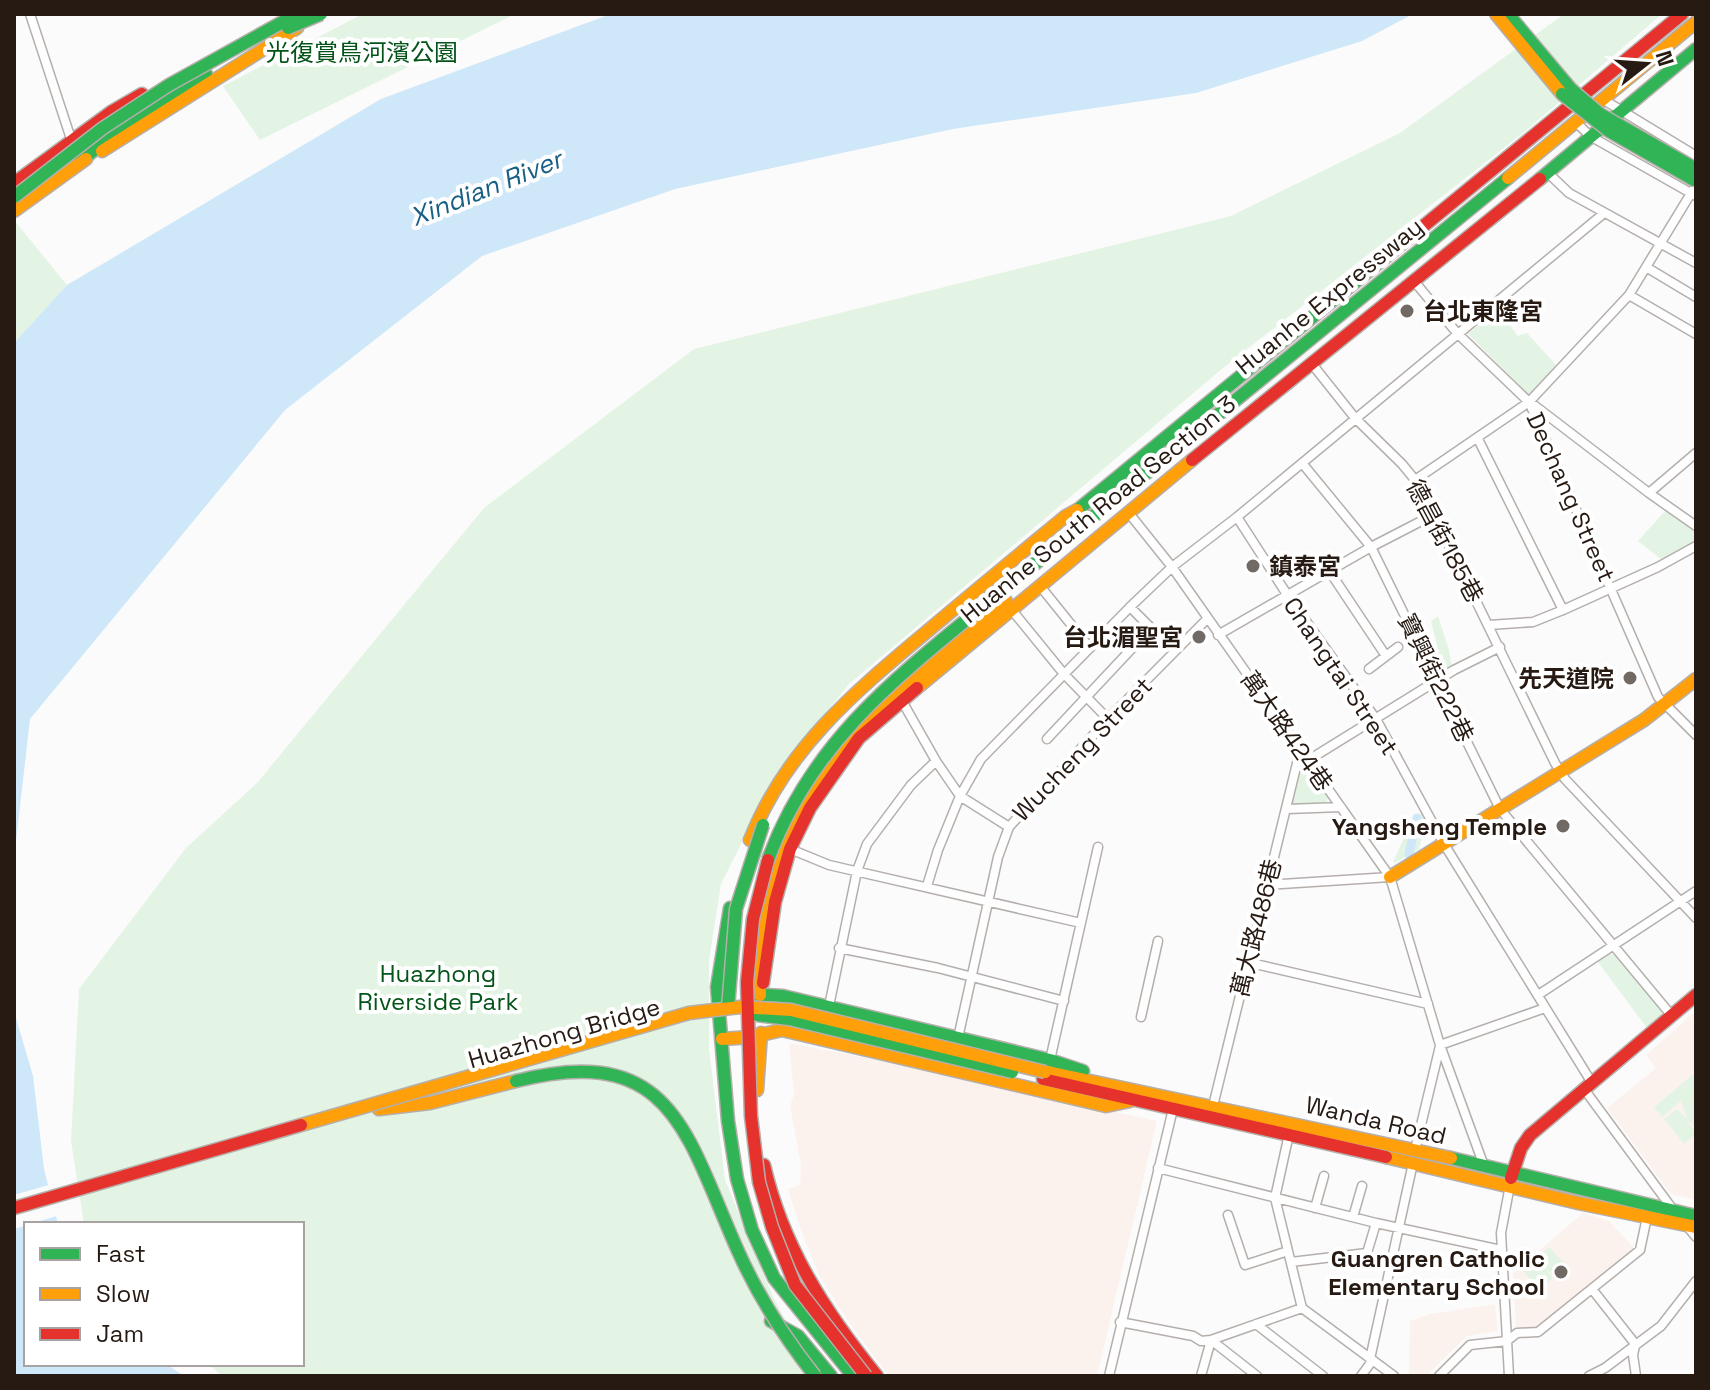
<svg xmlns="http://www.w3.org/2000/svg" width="1710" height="1390" viewBox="0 0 1710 1390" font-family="'Space Grotesk','Noto Sans TC',sans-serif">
  <rect width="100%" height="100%" fill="#fbfbfb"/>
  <!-- built -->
  <path fill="#fcf2ed" d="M1696,1011v189l-25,-6 -64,-86 49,-40 -10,-13z
    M789,1043l78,15 290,63 -60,255h-207l-7,-7 -37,-51 -27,-43 -18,-45 -13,-41 12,-4 1,-20 -11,-59 4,-12z
    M1583,1213l26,8 26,28 -98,80h-21l-3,-56z
    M1495,1304l3,27 -31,5 -41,40 -17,-1 1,-54 20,-7z"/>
  <!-- green -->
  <path fill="#e3f4e4" d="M363,14h152l-255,126 -37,-54z
    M1564,14h98l-139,119 -300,235 -374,316 -72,89 -56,111 -12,76v89l16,131 49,119 23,41 33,36h-608l-13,-12h93v-140h-218l-13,-83 8,-152 107,-141 71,-65 227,-275 210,-159 537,-133 169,-83z
    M14,220l53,65 -53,58z
    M1498,310l20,26 9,-3 29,32 -27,30 -61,-61z
    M1666,510l30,21v12l-34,17 -24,-19z
    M1438,616l11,34 3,17 -13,8 -8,-15 6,-15 -6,-24z
    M1305,766l23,32 -3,7 -30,2 -5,-5 8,-34z
    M1423,812l3,7 -7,30 -24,14 -2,-1 17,-37 -2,-3z
    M1610,954l5,1 47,56 -1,4 -14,13 -49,-66z
    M1696,1072v54l-9,-6 9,14 -12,10 -20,-25 13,-10 10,10 -6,-18 -19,16 -8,-10z
    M1549,1247l17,18 -12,12 -10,-10 9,11 -13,12 -17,-19z"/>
  <!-- water -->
  <path fill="#cee7f9" d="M611,14h802l-51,27 -166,52 -243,36 -278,60 -193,67 -197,154 -255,309 -16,140v-516l53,-58 314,-186z
    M14,1011l19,65 11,93 14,55h-32v140h140l18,12h-170z"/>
  <!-- pier -->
  <path fill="#fbfbfb" d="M52,1184l8,31 -46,14v-34z"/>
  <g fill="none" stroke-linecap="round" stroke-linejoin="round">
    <!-- canal -->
    <path stroke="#cee7f9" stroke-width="9" d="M1409,854l8,-36"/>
    <!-- street casing -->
    <g stroke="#b5afac" stroke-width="11">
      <path id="street" d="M30,14l42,128
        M1604,100l92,56
        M1577,123l13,13 106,60
        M1548,173l21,20 127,70
        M1646,267l50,30
        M1414,281l43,52 72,69 129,295 38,38
        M1629,295l67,39
        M1312,364l43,54 47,46 18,22 135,277 10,16 131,139
        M1530,402l119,91 47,33
        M1478,439l85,171
        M1302,463l69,84 129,262 172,207
        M1415,480l114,-78 100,-107 67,-110
        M1649,493l47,-40
        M1128,512l44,55 218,310 50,168 44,121
        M1237,517l51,79 88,123 68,125 148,239
        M1330,572l56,84
        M1040,586l50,62
        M1011,609l53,65 44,45
        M1489,625l44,-3 30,-12 95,-43 38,-21
        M1218,635l153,-88 62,-32
        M1369,669l29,-22
        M902,701l34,60 24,35 49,31
        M1047,739l104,-111 -21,-21
        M1307,761l147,-91 46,-23
        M1287,809l54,-2
        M790,849l39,16 252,58
        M1265,885l125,-8
        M927,886l11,-36 22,-54 21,-37 149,-152 42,-40 65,-50 366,-303
        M839,948l99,20 126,33
        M1247,962l181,42
        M1538,995l158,-104
        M829,1006l28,-135 10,-27 44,-59 25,-24
        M1141,1017l17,-76
        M958,1038l40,-181 11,-30 99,-108 99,-100
        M1440,1045l105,-37
        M1050,1060l48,-213
        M1584,1089l90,122
        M1213,1106l87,-355
        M1289,1134l-14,64 27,110 92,68
        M1415,1150l25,-104
        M1158,1168l218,55 125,27
        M1315,1208l9,-32
        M1228,1215l17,50 43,-14
        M1353,1217l9,-31
        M1685,1224l11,13
        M1291,1262l76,-9 9,-30
        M1592,1289l44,56
        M1120,1322l73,14 8,5 10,-1 91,-32
        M1256,1324l67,52
        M1211,1340l46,36
        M1635,1346l-2,9 3,21
        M1370,1359l43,-196
        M1109,1376l64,-267
        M1201,1376l10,-36
        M1361,1376l11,-15
        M1439,1376l31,-31 37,-4 10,-8 21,-1 102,-82 7,-33
        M1509,1376l-8,-143 9,-48
        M1589,1376l16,-8 56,-42 35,-45"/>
    </g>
    <!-- fast casing -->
    <g stroke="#b5afac" stroke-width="15">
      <path id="fast" d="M1508,14l63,75
        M80,162l34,-29 92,-59
        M1540,179l156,-130
        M1069,517l335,-275
        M987,603l521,-425
        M730,908l-13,79 11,134 9,58 15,51 22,48 79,98
        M751,994l32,2 267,64 33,11
        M1451,1158l245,58
        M771,1321l27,15 33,40"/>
    </g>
    <!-- slow casing -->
    <g stroke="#b5afac" stroke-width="15">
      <path id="slow" d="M1496,14l66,80
        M102,151l195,-123
        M1508,178l188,-156
        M14,211l72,-52
        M917,688l275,-228
        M750,840c36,-92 106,-149 180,-211 45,-38 90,-75 136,-113l11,-6
        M1390,877l254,-157 52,-41
        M760,995l-2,-42 12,-67 16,-48 22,-45 29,-41 27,-32 142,-119
        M722,1039l29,-2 31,-7 324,76 24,-5
        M1048,1072l403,86
        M757,1090l4,-57
        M379,1109l51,-6 86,-22
        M1386,1157l192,46 118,24"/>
    </g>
    <!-- jam casing -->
    <g stroke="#b5afac" stroke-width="15">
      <path id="jam" d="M14,183l97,-71 31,-18
        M1404,242l278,-228
        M1192,460l348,-281
        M763,983l12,-81 15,-53 20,-41 49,-70 58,-50
        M1043,1079l343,78
        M764,1165c19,82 61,147 113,211
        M1511,1178l10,-30 9,-13 166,-140"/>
    </g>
    <!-- street -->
    <use href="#street" stroke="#fefefe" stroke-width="8"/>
    <!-- fast -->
    <use href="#fast" stroke="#30b455" stroke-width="12"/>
    <!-- slow -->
    <use href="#slow" stroke="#ff9f0a" stroke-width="12"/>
    <!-- jam -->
    <use href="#jam" stroke="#e5322d" stroke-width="12"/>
    <!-- fast-bridge casing -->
    <g stroke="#b5afac" stroke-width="15" stroke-linecap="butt">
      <path id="fast-bridge" d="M288,28l33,-14
        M1571,89l29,25 96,55
        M1562,94l47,37 87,50
        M14,197l89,-69 66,-43 128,-71
        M768,860c42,-116 127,-182 219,-257
        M728,1008l8,-99 27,-84
        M757,1015l32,4 223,53
        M516,1081c157,-40 170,54 222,170 20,45 47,87 77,125"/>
    </g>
    <!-- slow-bridge casing -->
    <g stroke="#b5afac" stroke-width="15" stroke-linecap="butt">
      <path id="slow-bridge" d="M301,1125l388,-112 51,-6 51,3 254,62"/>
    </g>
    <!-- jam-bridge casing -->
    <g stroke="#b5afac" stroke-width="15" stroke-linecap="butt">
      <path id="jam-bridge" d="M768,860l-15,59 -6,63 4,134 8,66 13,45 23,58 71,91
        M14,1208l287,-83"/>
    </g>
    <!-- fast-bridge -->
    <use href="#fast-bridge" stroke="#30b455" stroke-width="12"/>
    <!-- slow-bridge -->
    <use href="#slow-bridge" stroke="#ff9f0a" stroke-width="12"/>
    <!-- jam-bridge -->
    <use href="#jam-bridge" stroke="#e5322d" stroke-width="12"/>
  </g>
  <!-- markers -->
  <g fill="#716964" stroke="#fff" stroke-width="3">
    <circle cx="1407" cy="311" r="8"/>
    <circle cx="1253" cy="566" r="8"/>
    <circle cx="1199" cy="637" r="8"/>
    <circle cx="1630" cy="678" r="8"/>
    <circle cx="1563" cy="826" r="8"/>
    <circle cx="1561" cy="1272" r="8"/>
  </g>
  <g text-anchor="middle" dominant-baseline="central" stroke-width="8" stroke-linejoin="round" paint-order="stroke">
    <!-- park labels -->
    <g font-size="24" fill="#04541a" stroke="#fff">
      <text x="362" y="52">光復賞鳥河濱公園</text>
      <text x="438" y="973">Huazhong<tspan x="438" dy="28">Riverside Park</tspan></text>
    </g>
    <!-- street labels -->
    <g font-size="24" fill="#261a13" stroke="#fff">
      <text transform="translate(1329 296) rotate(-39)">Huanhe Expressway</text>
      <text transform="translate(1571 497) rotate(66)">Dechang Street</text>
      <text transform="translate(1098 509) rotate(-39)">Huanhe South Road Section 3</text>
      <text transform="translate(1445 541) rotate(62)">德昌街185巷</text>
      <text transform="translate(1341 676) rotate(56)">Changtai Street</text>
      <text transform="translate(1436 678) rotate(64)">寶興街222巷</text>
      <text transform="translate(1287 731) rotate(55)">萬大路424巷</text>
      <text transform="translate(1082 749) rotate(-46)">Wucheng Street</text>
      <text transform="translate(1256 928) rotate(-76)">萬大路486巷</text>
      <text transform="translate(564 1033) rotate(-16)">Huazhong Bridge</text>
      <text transform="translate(1376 1120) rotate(13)">Wanda Road</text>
    </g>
    <!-- poi labels -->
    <g font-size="24" font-weight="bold" fill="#261a13" stroke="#fff" text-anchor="end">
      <text x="1423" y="311" text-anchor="start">台北東隆宮</text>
      <text x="1269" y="566" text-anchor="start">鎮泰宮</text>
      <text x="1183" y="637">台北湄聖宮</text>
      <text x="1614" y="678">先天道院</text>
      <text x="1547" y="826">Yangsheng Temple</text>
      <text x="1545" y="1258">Guangren Catholic<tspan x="1545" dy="28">Elementary School</tspan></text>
    </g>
    <!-- water labels -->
    <g font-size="26" font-style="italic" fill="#185e85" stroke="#fff">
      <text transform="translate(486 188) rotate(-22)">Xindian River</text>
    </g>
  </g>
  <!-- border -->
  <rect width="1710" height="1390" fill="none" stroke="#261a13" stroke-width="32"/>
  <!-- legend -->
  <rect x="24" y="1222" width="280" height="144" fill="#ffffff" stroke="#a8a3a1" stroke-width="2"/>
  <rect x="40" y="1248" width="40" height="12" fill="#30b455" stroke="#a8a3a1" stroke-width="2"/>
  <text x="96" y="1262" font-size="24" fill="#261a13">Fast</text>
  <rect x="40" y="1288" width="40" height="12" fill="#ff9f0a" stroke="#a8a3a1" stroke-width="2"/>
  <text x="96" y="1302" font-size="24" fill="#261a13">Slow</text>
  <rect x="40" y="1328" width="40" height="12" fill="#e5322d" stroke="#a8a3a1" stroke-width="2"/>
  <text x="96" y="1342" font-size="24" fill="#261a13">Jam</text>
  <!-- north arrow -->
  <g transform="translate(1646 64) rotate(73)" stroke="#ffffff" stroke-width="6" paint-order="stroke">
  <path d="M0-6L14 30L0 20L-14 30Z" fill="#261a13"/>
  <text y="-12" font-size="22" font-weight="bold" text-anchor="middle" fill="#261a13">N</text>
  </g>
</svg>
